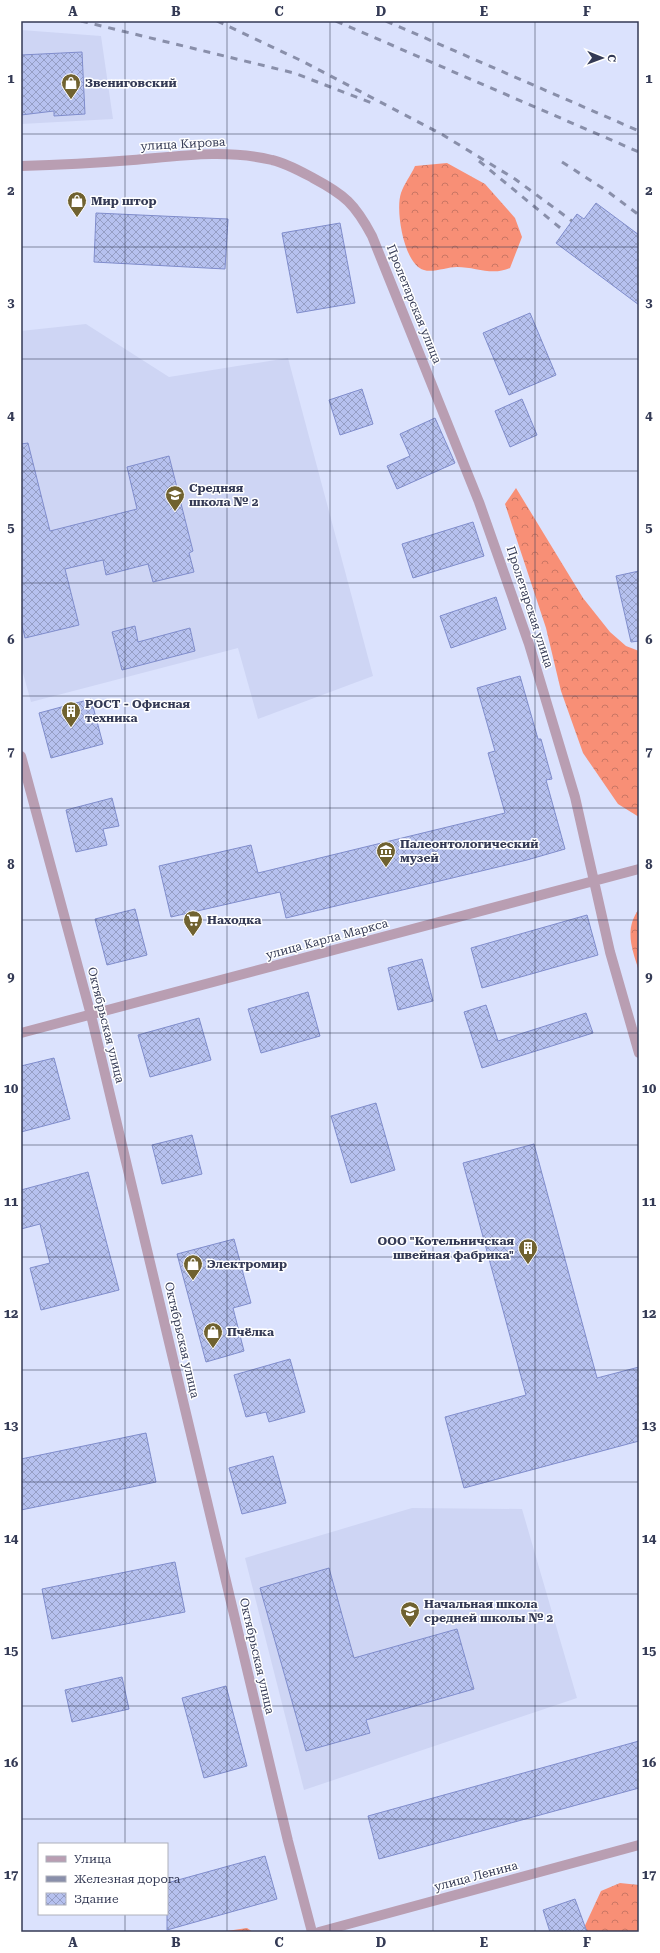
<svg xmlns="http://www.w3.org/2000/svg" width="660" height="1953" viewBox="0 0 660 1953" font-family="'Roboto Serif',serif">
  <defs>
    <pattern id="forest-crowns" width="20" height="18" patternUnits="userSpaceOnUse"><rect width="20" height="18" fill="#f88f76"/><path d="M2 6a3 3 0 1 1 6 0M12 15a3 3 0 1 1 6 0" fill="none" stroke="#ca7664"/></pattern>
    <pattern id="building-cross-hatch" width="8" height="8" patternUnits="userSpaceOnUse"><rect width="8" height="8" fill="#b6c1ef"/><path d="M0 0l8 8M0 8l8-8" fill="none" stroke="#959ec4"/></pattern>
  </defs>
  <rect width="100%" height="100%" fill="#dbe2fd"/>
  <!-- built -->
  <path fill="#ced5f4" d="M21,30l80,6 12,83 -92,5z
    M86,324l83,53 119,-19 85,318 -115,43 -20,-71 -207,54 -10,-36v-335z
    M412,1508l110,1 55,189 -273,92 -59,-232z"/>
  <!-- forest -->
  <path fill="url(#forest-crowns)" d="M447,163l38,21 30,34 7,19 -12,31c-18,8 -34,-1 -53,-1 -10,0 -24,6 -33,3 -20,-5 -29,-60 -23,-77 3,-9 10,-18 14,-27z
    M516,488l67,110 27,34 16,14 13,5v166l-21,-13 -35,-51 -22,-62 -15,-63 -41,-124z
    M639,909v62c-7,-22 -15,-42 0,-62z
    M620,1883l19,2v47h-57l19,-41z
    M247,1928l6,4h-33z"/>
  <!-- building -->
  <path fill="url(#building-cross-hatch)" stroke="#808dcc" d="M82,52l3,62 -31,2v-5l-33,4v-60z
    M596,203l43,32v70l-83,-62 21,-29 7,5z
    M96,213l132,6 -3,50 -131,-7z
    M340,223l15,80 -58,10 -15,-80z
    M530,313l26,62 -47,20 -26,-62z
    M362,389l11,35 -33,11 -11,-35z
    M522,399l15,36 -27,12 -15,-36z
    M435,418l20,45 -58,26 -10,-23 23,-10 -10,-22z
    M28,443l22,88 87,-22 -10,-42 42,-11 24,95 -4,2 5,19 -41,10 -5,-18 -42,11 -3,-15 -38,9 14,56 -54,13 -4,-17v-177z
    M473,522l11,34 -71,22 -11,-34z
    M639,571v70l-8,1 -15,-66z
    M496,597l10,32 -55,19 -11,-32z
    M135,626l3,16 52,-14 5,23 -73,19 -10,-38z
    M520,676l18,63h3l11,40 -6,1 19,69 -38,11 -241,58 -6,-26 -109,25 -12,-51 92,-21 7,28 247,-60 -17,-60 7,-2 -18,-63z
    M91,699l12,45 -52,14 -12,-45z
    M112,798l7,28 -16,3 4,16 -31,7 -10,-42z
    M135,909l12,46 -40,10 -12,-46z
    M587,915l11,40 -116,33 -11,-40z
    M422,959l11,42 -35,9 -10,-42z
    M308,992l12,44 -59,17 -13,-44z
    M486,1005l12,36 88,-28 7,20 -111,35 -18,-56z
    M199,1018l12,42 -61,17 -12,-42z
    M54,1058l16,61 -49,13v-66z
    M376,1103l19,67 -44,13 -20,-67z
    M192,1135l10,39 -40,10 -10,-39z
    M534,1144l63,234 42,-11v74l-175,47 -19,-71 81,-22 -63,-232z
    M88,1172l31,118 -78,20 -11,-42 20,-5 -10,-39 -19,5v-39z
    M234,1239l17,64 -18,5 11,43 -38,11 -29,-108z
    M290,1359l15,53 -36,10 -3,-10 -20,5 -12,-42z
    M146,1433l10,49 -135,28v-51z
    M273,1456l13,47 -44,11 -13,-46z
    M175,1562l10,50 -133,27 -10,-50z
    M329,1568l25,90 103,-29 17,60 -108,31 4,13 -64,18 -46,-163z
    M122,1677l7,32 -57,13 -7,-32z
    M226,1686l21,80 -43,12 -22,-80z
    M639,1741v47l-260,71 -11,-43z
    M265,1856l12,43 -110,31v-47z
    M575,1899l12,33h-37l-7,-22z"/>
  <g fill="none" stroke-linecap="round" stroke-linejoin="round">
    <!-- minor -->
    <path stroke="#b99eb2" stroke-width="10" d="M21,166c37,-1 75,-3 112,-6 46,-4 93,-11 139,0 14,3 28,11 41,18 32,17 42,26 59,58l107,266 50,142 46,153 35,155 29,101
      M21,756l70,259 197,826 24,91
      M21,1033l618,-164
      M319,1932l320,-87"/>
    <!-- rail -->
    <path stroke="#898faa" stroke-width="3" stroke-dasharray="7 7" stroke-linecap="butt" d="M81,21l213,52 78,30
      M217,21l85,40 141,74 72,44 57,42
      M336,21l303,131
      M386,21l253,110
      M479,161l85,70
      M562,162l45,29 32,24"/>
  </g>
  <!-- grid -->
  <path fill="none" stroke="#343a55" stroke-width="1" stroke-opacity="0.55" d="M125,21v1823M227,21v1911M330,21v1911M433,21v1911M535,21v1911M21,134h618M21,247h618M21,359h618M21,471h618M21,583h618M21,696h618M21,808h618M21,920h618M21,1033h618M21,1145h618M21,1257h618M21,1370h618M21,1482h618M21,1594h618M21,1706h618M21,1819h618M125,1914v18"/>
  <!-- icons -->
  <defs>
    <g id="shop-pin" transform="scale(1)"><path d="M0 17L-7.5 6A9.5 9.5 0 1 1 7.5 6Z" fill="#706230" stroke="#fff"/><path d="M-5-2.5h2.3a2.7 3.5 0 0 1 5.4 0H5L5.5 6h-11ZM-1.5-2.5h3a1.5 2.3 0 0 0-3 0Z" fill="#fff"/></g>
    <g id="school-pin" transform="scale(1)"><path d="M0 17L-7.5 6A9.5 9.5 0 1 1 7.5 6Z" fill="#706230" stroke="#fff"/><path d="M0-5L7-2L0 1L-7-2ZM-4 1L0 2.5L4 1V4Q0 6-4 4Z" fill="#fff"/></g>
    <g id="building-pin" transform="scale(1)"><path d="M0 17L-7.5 6A9.5 9.5 0 1 1 7.5 6Z" fill="#706230" stroke="#fff"/><path d="M-4-6H4V6H1V3H-1V6H-4ZM-2.5-4.3h1.7v1.8h-1.7ZM.8-4.3h1.7v1.8H.8ZM-2.5-1h1.7V.8h-1.7ZM.8-1h1.7V.8H.8Z" fill="#fff"/></g>
    <g id="museum-pin" transform="scale(1)"><path d="M0 17L-7.5 6A9.5 9.5 0 1 1 7.5 6Z" fill="#706230" stroke="#fff"/><path d="M0-6L6-3V-2H-6V-3ZM-5-1h2V3h-2ZM-1-1h2V3h-2ZM3-1h2V3H3ZM-6 4H6V6H-6Z" fill="#fff"/></g>
    <g id="supermarket-pin" transform="scale(1)"><path d="M0 17L-7.5 6A9.5 9.5 0 1 1 7.5 6Z" fill="#706230" stroke="#fff"/><path d="M-6-5.5h2.5l.6 2H6L4.5 2H-2.5L-4.4-4H-6ZM-1.5 3.2a1.3 1.3 0 1 0 .1 0ZM3 3.2a1.3 1.3 0 1 0 .1 0Z" fill="#fff"/></g>
  </defs>
  <g fill-rule="evenodd">
    <use href="#shop-pin" x="71" y="83"/>
    <use href="#shop-pin" x="77" y="201"/>
    <use href="#school-pin" x="175" y="495"/>
    <use href="#building-pin" x="71" y="711"/>
    <use href="#museum-pin" x="386" y="851"/>
    <use href="#supermarket-pin" x="193" y="920"/>
    <use href="#building-pin" x="528" y="1248"/>
    <use href="#shop-pin" x="193" y="1264"/>
    <use href="#shop-pin" x="213" y="1332"/>
    <use href="#school-pin" x="410" y="1611"/>
  </g>
  <g text-anchor="middle" dominant-baseline="central" stroke-width="3" stroke-linejoin="round" paint-order="stroke">
    <!-- poi labels -->
    <g font-size="12" font-weight="bold" fill="#343a55" stroke="#fff" text-anchor="start">
      <text x="85" y="83">Звениговский</text>
      <text x="91" y="201">Мир штор</text>
      <text x="189" y="488">Средняя<tspan x="189" dy="14">школа № 2</tspan></text>
      <text x="85" y="704">РОСТ - Офисная<tspan x="85" dy="14">техника</tspan></text>
      <text x="400" y="844">Палеонтологический<tspan x="400" dy="14">музей</tspan></text>
      <text x="207" y="920">Находка</text>
      <text x="514" y="1241" text-anchor="end">ООО "Котельничская<tspan x="514" dy="14">швейная фабрика"</tspan></text>
      <text x="207" y="1264">Электромир</text>
      <text x="227" y="1332">Пчёлка</text>
      <text x="424" y="1604">Начальная школа<tspan x="424" dy="14">средней школы № 2</tspan></text>
    </g>
    <!-- street labels -->
    <g font-size="12" fill="#343a55" stroke="#fff">
      <text transform="translate(183 144) rotate(-3)">улица Кирова</text>
      <text transform="translate(414 304) rotate(68)">Пролетарская улица</text>
      <text transform="translate(530 607) rotate(72)">Пролетарская улица</text>
      <text transform="translate(327 939) rotate(-15)">улица Карла Маркса</text>
      <text transform="translate(106 1025) rotate(76)">Октябрьская улица</text>
      <text transform="translate(182 1340) rotate(77)">Октябрьская улица</text>
      <text transform="translate(257 1656) rotate(77)">Октябрьская улица</text>
      <text transform="translate(476 1876) rotate(-15)">улица Ленина</text>
    </g>
  </g>
  <!-- border -->
  <rect width="660" height="1953" fill="none" stroke="#ffffff" stroke-width="44"/>
  <!-- legend -->
  <rect x="38" y="1843" width="130" height="72" fill="#ffffff" stroke="#aeb0bb"/>
  <rect x="46" y="1856" width="20" height="6" fill="#b99eb2" stroke="#aeb0bb"/>
  <text x="74" y="1863" font-size="12" fill="#343a55">Улица</text>
  <rect x="46" y="1876" width="20" height="6" fill="#898faa" stroke="#aeb0bb"/>
  <text x="74" y="1883" font-size="12" fill="#343a55">Железная дорога</text>
  <rect x="46" y="1893" width="20" height="12" fill="url(#building-cross-hatch)" stroke="#aeb0bb"/>
  <text x="74" y="1903" font-size="12" fill="#343a55">Здание</text>
  <!-- north arrow -->
  <g transform="translate(602 58) rotate(91)" stroke="#ffffff" stroke-width="3" paint-order="stroke">
  <path d="M0-3L7 15L0 10L-7 15Z" fill="#343a55"/>
  <text y="-6" font-size="11" font-weight="bold" text-anchor="middle" fill="#343a55">С</text>
  </g>
  <rect x="22" y="22" width="616" height="1909" fill="none" stroke="#343a55" stroke-width="1.5"/>
  <g font-size="13" text-anchor="middle" font-weight="bold" fill="#343a55">
    <text x="73" y="16">A</text>
    <text x="176" y="16">B</text>
    <text x="279" y="16">C</text>
    <text x="381" y="16">D</text>
    <text x="484" y="16">E</text>
    <text x="587" y="16">F</text>
    <text x="11" y="83">1</text>
    <text x="649" y="83">1</text>
    <text x="11" y="195">2</text>
    <text x="649" y="195">2</text>
    <text x="11" y="307">3</text>
    <text x="649" y="307">3</text>
    <text x="11" y="420">4</text>
    <text x="649" y="420">4</text>
    <text x="11" y="532">5</text>
    <text x="649" y="532">5</text>
    <text x="11" y="644">6</text>
    <text x="649" y="644">6</text>
    <text x="11" y="756">7</text>
    <text x="649" y="756">7</text>
    <text x="11" y="869">8</text>
    <text x="649" y="869">8</text>
    <text x="11" y="981">9</text>
    <text x="649" y="981">9</text>
    <text x="11" y="1093">10</text>
    <text x="649" y="1093">10</text>
    <text x="11" y="1206">11</text>
    <text x="649" y="1206">11</text>
    <text x="11" y="1318">12</text>
    <text x="649" y="1318">12</text>
    <text x="11" y="1430">13</text>
    <text x="649" y="1430">13</text>
    <text x="11" y="1543">14</text>
    <text x="649" y="1543">14</text>
    <text x="11" y="1655">15</text>
    <text x="649" y="1655">15</text>
    <text x="11" y="1767">16</text>
    <text x="649" y="1767">16</text>
    <text x="11" y="1879">17</text>
    <text x="649" y="1879">17</text>
    <text x="73" y="1947">A</text>
    <text x="176" y="1947">B</text>
    <text x="279" y="1947">C</text>
    <text x="381" y="1947">D</text>
    <text x="484" y="1947">E</text>
    <text x="587" y="1947">F</text>
  </g>
</svg>
